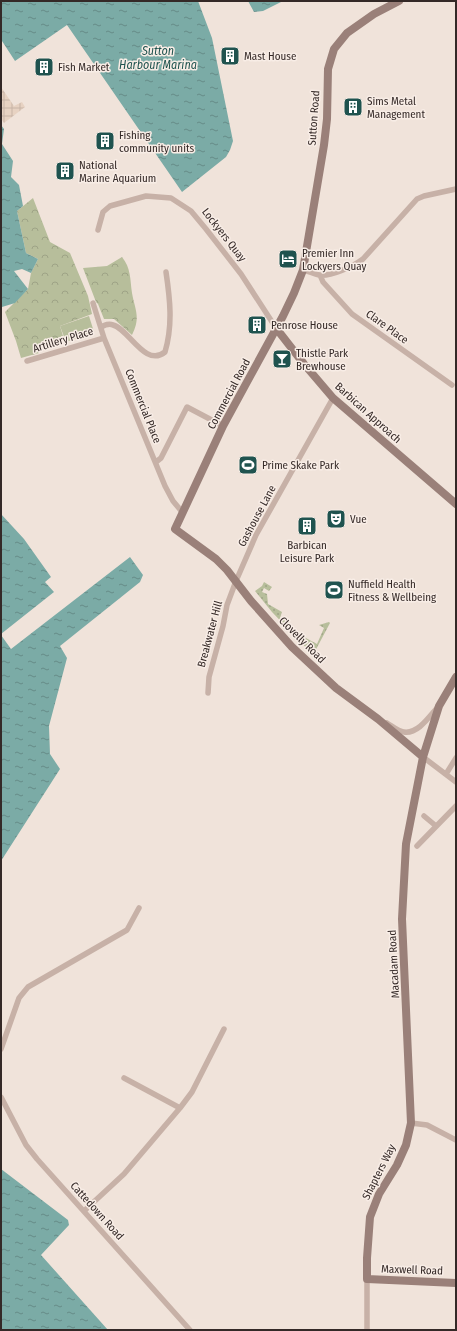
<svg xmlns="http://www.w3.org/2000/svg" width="457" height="1331" viewBox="0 0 457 1331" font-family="'Fira Sans Condensed',sans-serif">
  <defs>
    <pattern id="grass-dots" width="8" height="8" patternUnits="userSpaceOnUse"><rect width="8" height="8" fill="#b7be9b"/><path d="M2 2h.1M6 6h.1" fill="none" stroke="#9ea386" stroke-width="1.8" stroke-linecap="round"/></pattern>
    <pattern id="forest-crowns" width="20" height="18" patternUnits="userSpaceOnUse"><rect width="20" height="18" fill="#b7be9b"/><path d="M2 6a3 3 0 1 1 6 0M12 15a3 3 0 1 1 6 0" fill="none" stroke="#9ea386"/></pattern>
    <pattern id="plaza-grid" width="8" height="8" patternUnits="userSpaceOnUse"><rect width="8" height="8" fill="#e7d2c2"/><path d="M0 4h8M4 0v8" fill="none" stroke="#c7b4a7"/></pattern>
    <pattern id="water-ripples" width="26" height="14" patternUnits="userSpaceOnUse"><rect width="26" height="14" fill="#7baba6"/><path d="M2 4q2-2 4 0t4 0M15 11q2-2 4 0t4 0" fill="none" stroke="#668b87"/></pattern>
  </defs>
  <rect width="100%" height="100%" fill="#f0e3da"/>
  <!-- grass -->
  <path fill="url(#grass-dots)" d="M264,582l8,5 -3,4 -5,-3 -2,4 5,2 1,10 14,8 -2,6 8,4 4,5 -1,3 26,14 7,-16 -5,-3 10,-3 1,1 -17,32 -41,-43 -17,-21 7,-5z"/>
  <!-- forest -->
  <path fill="url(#forest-crowns)" d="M33,198l17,44 20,11 18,43 4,18 -32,12 3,10 -26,9 2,8 -18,5 -5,-17 -11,-29 23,-23 3,-16 7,-14 -12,-6 -9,-42z
    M122,257c9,11 8,22 10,36 3,17 9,24 0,42l-18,-16h-10l-6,-15 -2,-2 -13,-34 24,-2z"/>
  <!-- garden -->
  <path fill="#b7be9b" d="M89,316l5,16 -28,10 -6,-16z"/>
  <!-- plaza -->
  <path fill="url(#plaza-grid)" d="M1,87l13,19 8,-4 3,5 -21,16 -3,-4z"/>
  <!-- water -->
  <path fill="url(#water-ripples)" d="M1,1h197l14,37 21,103 -3,9 -4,7 -44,35 -115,-167 -52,36 -13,-20h-1z
    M248,1h35l-20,10 -9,1z
    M1,125l3,4 -2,15 11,17 -2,16 8,8 4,21 -6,5 9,42 12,6 -7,14 -9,-4 -8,2 14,18 -13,14 -13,4 -1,-1z
    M1,514l23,25 27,38 -6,5 9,10 -53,42z
    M130,557l13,18 -3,7 -80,64 7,12 -18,68 1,28 10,15 -59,92v-226l10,14z
    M1,1169l67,51 1,5 -28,30 67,75h-107z"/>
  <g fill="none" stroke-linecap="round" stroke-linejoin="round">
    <!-- street -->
    <path stroke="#c7b1a7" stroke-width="5.5" d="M98,230l5,-18 7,-6 36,-10 25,2 20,13 15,18 35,45 35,54
      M303,270c5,1 11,4 16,5 11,2 35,-9 44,-16l54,-60 7,-3 32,-7
      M320,275l3,7 29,32 100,71
      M93,303l11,35 61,148 8,15 10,12
      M101,327c4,-2 8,-4 12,-2 16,4 32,43 52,27 8,-27 5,-53 1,-80
      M27,361l77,-23
      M156,462l5,-4 26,-51 36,19
      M208,693l1,-16 14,-51 4,-21 9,-24 20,-46 77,-137
      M387,723c5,3 12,9 17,9 14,2 25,-15 33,-24
      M423,757l33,25
      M446,774l10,-16
      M424,816l12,10
      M417,846l39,-40
      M1,1049l18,-51 9,-11 99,-57 12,-22
      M124,1078l56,30
      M1,1097l25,48 11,14 153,171
      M411,1123l16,2 29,15
      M84,1211l40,-37 56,-66 12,-16 32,-63
      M367,1330v-51"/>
    <!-- secondary -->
    <path stroke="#9a8079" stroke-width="8" d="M399,1l-25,13 -27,19 -13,16 -6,20 -1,50 -3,26 -21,125 -9,23 -11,23 -60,110 -48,103 41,30 11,11 24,31 41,46 44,41 42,31 45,38
      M276,328l28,36 29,34 123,106
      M456,677l-17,29 -16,51 -17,87 -4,75 9,204 -5,22 -9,20 -18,29 -9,23 -3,41v21l89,4"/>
  </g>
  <!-- icons -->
  <defs>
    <g id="building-square" transform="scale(1)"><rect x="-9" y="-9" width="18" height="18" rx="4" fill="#1f534f" stroke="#f8ede6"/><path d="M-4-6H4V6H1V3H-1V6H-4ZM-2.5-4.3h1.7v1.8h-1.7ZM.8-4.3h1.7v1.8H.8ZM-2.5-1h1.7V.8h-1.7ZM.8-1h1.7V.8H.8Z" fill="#fff"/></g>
    <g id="hotel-square" transform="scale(1)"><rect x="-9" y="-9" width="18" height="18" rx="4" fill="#1f534f" stroke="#f8ede6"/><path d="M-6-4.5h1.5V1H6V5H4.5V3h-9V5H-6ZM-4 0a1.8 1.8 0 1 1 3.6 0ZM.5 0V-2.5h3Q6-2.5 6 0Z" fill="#fff"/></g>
    <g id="bar-square" transform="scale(1)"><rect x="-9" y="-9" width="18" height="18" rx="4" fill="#1f534f" stroke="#f8ede6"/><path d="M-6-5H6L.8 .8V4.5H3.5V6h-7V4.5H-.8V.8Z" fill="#fff"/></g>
    <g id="stadium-square" transform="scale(1)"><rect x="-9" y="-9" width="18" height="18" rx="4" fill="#1f534f" stroke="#f8ede6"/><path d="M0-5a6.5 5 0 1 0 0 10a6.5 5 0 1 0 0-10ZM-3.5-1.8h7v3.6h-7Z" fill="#fff"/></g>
    <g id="theatre-square" transform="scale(1)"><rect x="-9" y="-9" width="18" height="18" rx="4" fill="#1f534f" stroke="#f8ede6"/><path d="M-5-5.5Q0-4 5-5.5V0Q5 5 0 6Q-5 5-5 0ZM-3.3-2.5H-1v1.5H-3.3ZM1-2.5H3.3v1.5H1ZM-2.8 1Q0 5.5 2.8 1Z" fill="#fff"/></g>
  </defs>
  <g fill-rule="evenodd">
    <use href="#building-square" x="230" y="56"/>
    <use href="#building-square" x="44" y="67"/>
    <use href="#building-square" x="353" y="107"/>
    <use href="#building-square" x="105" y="141"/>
    <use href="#building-square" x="65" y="171"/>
    <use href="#hotel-square" x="288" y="259"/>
    <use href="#building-square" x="257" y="325"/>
    <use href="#bar-square" x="282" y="359"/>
    <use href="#stadium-square" x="248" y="465"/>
    <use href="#theatre-square" x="336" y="519"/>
    <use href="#building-square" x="307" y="526"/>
    <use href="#stadium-square" x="334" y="590"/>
  </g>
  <g text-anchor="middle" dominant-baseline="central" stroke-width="3" stroke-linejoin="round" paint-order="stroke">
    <!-- poi labels -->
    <g font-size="11" fill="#342927" stroke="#f8ede6" text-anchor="start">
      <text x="244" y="56">Mast House</text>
      <text x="58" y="67">Fish Market</text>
      <text x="367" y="101">Sims Metal<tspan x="367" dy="13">Management</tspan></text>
      <text x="119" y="135">Fishing<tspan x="119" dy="13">community units</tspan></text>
      <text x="79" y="165">National<tspan x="79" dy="13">Marine Aquarium</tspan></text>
      <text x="302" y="253">Premier Inn<tspan x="302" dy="13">Lockyers Quay</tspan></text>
      <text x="271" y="325">Penrose House</text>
      <text x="296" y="353">Thistle Park<tspan x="296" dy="13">Brewhouse</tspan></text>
      <text x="262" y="465">Prime Skake Park</text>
      <text x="350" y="519">Vue</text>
      <text x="307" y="545" text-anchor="middle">Barbican<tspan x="307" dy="13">Leisure Park</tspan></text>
      <text x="348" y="584">Nuffield Health<tspan x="348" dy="13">Fitness &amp; Wellbeing</tspan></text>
    </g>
    <!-- street labels -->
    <g font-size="11" fill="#342927" stroke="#f8ede6">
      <text transform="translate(314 118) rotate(-86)">Sutton Road</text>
      <text transform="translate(224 235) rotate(52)">Lockyers Quay</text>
      <text transform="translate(387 327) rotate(36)">Clare Place</text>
      <text transform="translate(63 340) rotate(-17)">Artillery Place</text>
      <text transform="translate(229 394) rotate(-62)">Commercial Road</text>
      <text transform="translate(143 406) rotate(68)">Commercial Place</text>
      <text transform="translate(368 413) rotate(42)">Barbican Approach</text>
      <text transform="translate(257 516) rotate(-62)">Gashouse Lane</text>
      <text transform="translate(210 634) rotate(-75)">Breakwater Hill</text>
      <text transform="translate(302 640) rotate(45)">Clovelly Road</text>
      <text transform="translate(394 964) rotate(-93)">Macadam Road</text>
      <text transform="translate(379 1172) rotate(-63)">Shapters Way</text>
      <text transform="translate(97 1211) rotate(48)">Cattedown Road</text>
      <text transform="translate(412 1270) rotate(2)">Maxwell Road</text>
    </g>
    <!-- water labels -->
    <g font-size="12" font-style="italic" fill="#1f534f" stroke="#f8ede6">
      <text x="158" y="51">Sutton<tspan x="158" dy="14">Harbour Marina</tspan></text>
    </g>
  </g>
  <!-- border -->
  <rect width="457" height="1331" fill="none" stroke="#342927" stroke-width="4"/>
</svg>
